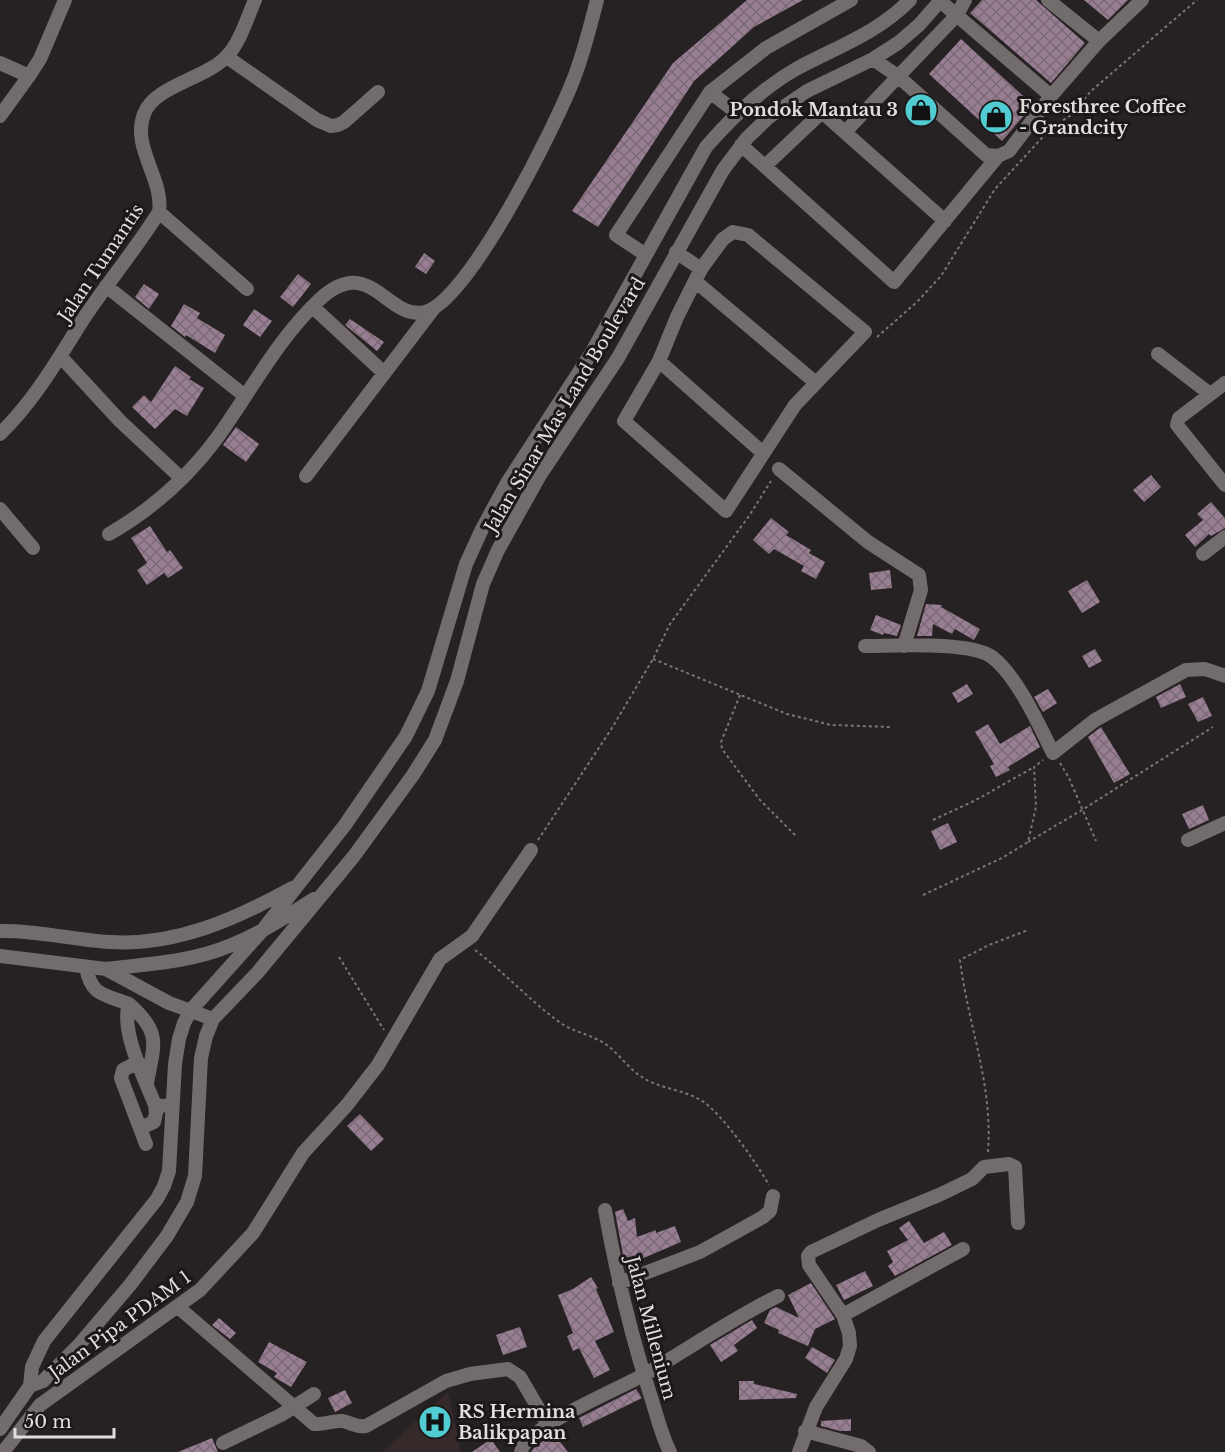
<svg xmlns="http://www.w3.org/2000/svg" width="1225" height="1452" viewBox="0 0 1225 1452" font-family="'Libre Baskerville',serif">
  <defs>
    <pattern id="building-cross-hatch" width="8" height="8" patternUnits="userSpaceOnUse" patternTransform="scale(1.5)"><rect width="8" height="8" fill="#987e92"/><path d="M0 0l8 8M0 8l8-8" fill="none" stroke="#7b6976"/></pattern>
  </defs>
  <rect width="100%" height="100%" fill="#262122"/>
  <!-- built -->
  <path fill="#35292a" d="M448,1392l13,60h-79z"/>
  <!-- building -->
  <path fill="url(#building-cross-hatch)" d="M747,0h56l-49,27 -60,54 -96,146 -26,-16 101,-148z
    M982,0h54l49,43 -34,40 -81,-70z
    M1084,0h44l-20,20z
    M961,39l72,66 -31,36 -73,-67z
    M424,253l11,8 -9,13 -11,-7z
    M298,274l13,10 -18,23 -13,-10z
    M144,284l15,10 -10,15 -14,-12z
    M184,304l16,9 -3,5 28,17 -10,18 -29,-18 -1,2 -14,-11z
    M254,309l18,12 -12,16 -17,-12z
    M350,319l34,23 -7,9 -32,-26z
    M175,366l16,11 -2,2 15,9 -17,28 -12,-7 -20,20 -23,-22 12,-12 7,7z
    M236,427l23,17 -13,18 -23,-17z
    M1151,475l10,12 -17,15 -11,-12z
    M1211,502l14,16v10l-14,8 -2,-2 -14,13 -10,-12 18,-15 -6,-6z
    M771,518l18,14 -3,3 25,15 -2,3 16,9 -9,17 -15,-8 3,-5 -30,-17 -5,5 -16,-14z
    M150,526l17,26 3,-2 13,18 -15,10 -4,-5 -17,12 -10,-15 10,-7 -16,-25z
    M890,570l2,18 -21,2 -2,-17z
    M1087,580l13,22 -18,11 -14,-22z
    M926,604l16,1 -1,2 39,22 -6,11 -19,-11 -3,5 -19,-10 -1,12h-15z
    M876,615l25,10 -4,11 -13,-3 -1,2 -13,-5z
    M1095,649l7,12 -13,7 -7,-12z
    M967,684l6,10 -15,9 -6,-10z
    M1180,684l6,13 -25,11 -5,-11z
    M1048,689l9,14 -14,9 -9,-15z
    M1203,697l9,19 -14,6 -10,-18z
    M988,724l12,20 30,-18 10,21 -32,20 2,3 -14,7 -6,-11 4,-2 -19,-32z
    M1101,727l29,47 -16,9 -26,-46z
    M1203,805l6,15 -20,9 -7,-15z
    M948,823l9,19 -17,8 -9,-19z
    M360,1114l24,25 -13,12 -24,-25z
    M623,1209l5,12 7,-3 2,19 19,-7v3l19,-7 6,16 -42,18 2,5 -15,6 -11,-59z
    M909,1221l15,22 20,-11 8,13 -57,31 -7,-10 5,-4 -6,-11 21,-11 -9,-12z
    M865,1271l8,15 -29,14 -8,-15z
    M591,1277l7,11 -2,1 18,43 -19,9 15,29 -16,8 -15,-30 -6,3 -6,-15 6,-3 -15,-38 15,-6z
    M811,1283l24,36 -20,10 -7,17 -30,-13 1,-3 -15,-7 6,-13 6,-3 23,11 -11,-23z
    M219,1318l17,15 -6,6 -18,-14z
    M752,1320l5,8 -23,17 4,6 -17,11 -11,-17z
    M520,1327l7,20 -24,8 -7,-20z
    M269,1342l38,20 -16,25 -17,-10 3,-4 -19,-11z
    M812,1347l23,13 -8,13 -22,-15z
    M739,1381h15v3l43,10 -1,4 -57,2z
    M636,1389l6,9 -59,29 -4,-9z
    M345,1390l7,13 -17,9 -7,-14z
    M851,1419v12h-11l-19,-5v-5z
    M553,1433l15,19h-37l3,-4z
    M212,1438l6,14h-40z
    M491,1439l9,13h-28z"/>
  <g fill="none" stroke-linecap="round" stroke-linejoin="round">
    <!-- path -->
    <path stroke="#7a7676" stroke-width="2" stroke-dasharray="3 3" stroke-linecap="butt" d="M877,337l40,-35 24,-26 54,-87 56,-61 20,-13 20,-24 106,-91
      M653,659l134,55 44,11 59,2
      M740,695l-19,47 1,7 38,51 36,36
      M1060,763l9,15 27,63
      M933,820l43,-20 58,-33
      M538,840l74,-112 41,-69 17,-35 79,-108 22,-35
      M1028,842l54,-32 131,-83
      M923,895l79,-37 26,-16 8,-35 -2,-40 9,-7
      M475,950c30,23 56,52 87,74 13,8 29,11 42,19 15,10 25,27 41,36 21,12 48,11 66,29 20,19 44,53 58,77
      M339,957l45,73
      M988,1152c5,-69 -20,-126 -28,-192l29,-15 39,-15"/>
    <!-- minor -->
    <path stroke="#736c6d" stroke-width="14" d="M1048,0l51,41
      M940,1l111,95 48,-55 43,-41
      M227,57l90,63 14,6 7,-1 6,-3 34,-30
      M873,59l26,18 87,78 12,1 11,-5 42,-55
      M0,63l29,13 11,-17 25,-59
      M710,92l27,21
      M0,116l29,-40
      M845,132l112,-117 8,-15
      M741,145l153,137 104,-126
      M765,166l57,-54 123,109
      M159,212l88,77
      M676,252l25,17 22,-30 10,-7 15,3 117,97 -70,73 -69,106 -102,-90 35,-60 18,-44 24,-48
      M646,255l-30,-20 94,-143 56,-44 85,-48
      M695,281l121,102
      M106,286l139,110
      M313,307l71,66
      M1158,354l52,40
      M61,357l59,64 61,57
      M659,361l104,92
      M1225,383l-46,35 -2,7 48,60
      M0,434c35,-34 58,-75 84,-116 24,-36 52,-69 75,-106 5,-33 -28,-65 -15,-98 10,-28 61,-35 82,-57 14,-14 21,-39 29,-57
      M779,469l89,73 51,33 2,15 -17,56
      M306,476l128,-168
      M0,509l33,39
      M109,534c42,-24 79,-57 108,-96 34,-47 59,-97 102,-138 52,-48 67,21 106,12 44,-11 132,-189 149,-234 10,-26 16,-51 23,-78
      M1203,554l22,-17
      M865,646c28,0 105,-5 127,11 25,19 47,68 61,96l42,-33 91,-50 19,-1 20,7
      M1188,840l37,-17
      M0,931c37,-1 73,9 110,11 66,4 126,-23 182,-54
      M0,956l106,13 63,34 44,16
      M86,967c5,29 18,27 43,37
      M106,969c41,-5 85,-7 123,-23 31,-12 58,-30 85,-47
      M138,1062l-15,8 -2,8 25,66
      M147,1083c7,-39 15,-50 -18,-79 -9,26 16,76 26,101l17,1
      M140,1128l14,-6 2,-9 -1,-8
      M605,1210c11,62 25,121 44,181 7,20 11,42 21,61
      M619,1283l81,-31 63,-35 7,-6 3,-15
      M178,1307l136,117c10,1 19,-4 29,-3 9,2 14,7 23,5l80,-45 24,-7 38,-5 12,8 28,48
      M843,1315l-34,-50 -1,-9 3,-4 67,-32 61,-25 33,-16 12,-12 25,-3 6,3 3,56
      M30,1386l13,-5 35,-35 52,-61 37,-49 20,-34 8,-26 6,-118 5,-22 7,-17 45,-47 96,-116 59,-81 22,-35 22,-59 26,-97 15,-34 42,-75 78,-117 105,-188 24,-32 22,-21 38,-26 66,-32 25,-16 21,-18 22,-25
      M0,1429l30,-43 2,-19 12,-26 113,-142 7,-13 5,-15 6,-107 4,-25 5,-16 7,-13 70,-78 84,-107 61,-89 22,-45 38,-127 16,-35 25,-46 85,-131 114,-205c26,-30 55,-58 90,-78 42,-23 79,-34 114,-69
      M805,1431l56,15 8,6
      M223,1443l58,-28 33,-21
      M3,1452l37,-47 160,-115 53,-57 50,-80 44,-48 31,-40 62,-106 32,-23 59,-86
      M521,1452c3,-25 103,-65 126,-79 44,-26 85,-54 131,-77
      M799,1452l17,-45 30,-48 4,-13 -1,-13 -6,-18 120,-66"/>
  </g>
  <!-- icons -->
  <defs>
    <g id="shop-disc" transform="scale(1.725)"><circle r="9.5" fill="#51ccd2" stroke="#1d1818"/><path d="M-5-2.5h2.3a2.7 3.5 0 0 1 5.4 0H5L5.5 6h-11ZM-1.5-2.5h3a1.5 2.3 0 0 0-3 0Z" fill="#111"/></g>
    <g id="hospital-disc" transform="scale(1.725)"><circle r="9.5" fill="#51ccd2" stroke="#1d1818"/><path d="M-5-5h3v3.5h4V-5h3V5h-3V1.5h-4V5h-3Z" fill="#111"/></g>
  </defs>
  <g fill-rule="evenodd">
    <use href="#shop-disc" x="921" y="110"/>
    <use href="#shop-disc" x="996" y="117"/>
    <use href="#hospital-disc" x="435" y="1422"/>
  </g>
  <g text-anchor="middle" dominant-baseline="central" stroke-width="6" stroke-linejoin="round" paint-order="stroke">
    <!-- poi labels -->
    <g font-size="18" font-weight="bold" fill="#e1dede" stroke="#1d1818" text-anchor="start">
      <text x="1019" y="107">Foresthree Coffee<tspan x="1019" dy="21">- Grandcity</tspan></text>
      <text x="898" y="110" text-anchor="end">Pondok Mantau 3</text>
      <text x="458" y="1412">RS Hermina<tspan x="458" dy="21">Balikpapan</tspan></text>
    </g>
    <!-- street labels -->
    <g font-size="18" fill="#e1dede" stroke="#1d1818">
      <text transform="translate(101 263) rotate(-56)">Jalan Tumantis</text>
      <text transform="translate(565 405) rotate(-59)">Jalan Sinar Mas Land Boulevard</text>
      <text transform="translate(120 1325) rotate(-36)">Jalan Pipa PDAM 1</text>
      <text transform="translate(651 1328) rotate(75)">Jalan Millenium</text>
    </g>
  </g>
  <!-- scale -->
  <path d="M15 1428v9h99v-9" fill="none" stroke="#e1dede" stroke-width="3"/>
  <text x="24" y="1428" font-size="18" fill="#e1dede" stroke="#1d1818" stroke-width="4.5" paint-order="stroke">50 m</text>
</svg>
